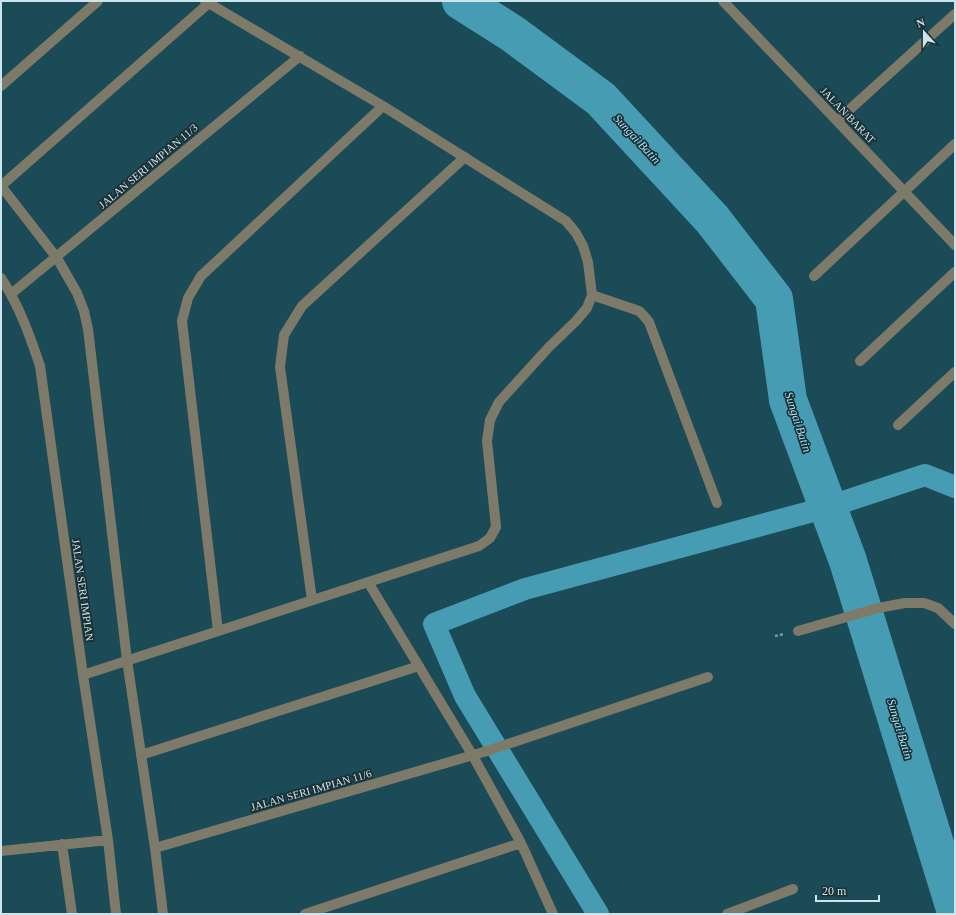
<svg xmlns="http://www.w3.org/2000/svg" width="956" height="915" viewBox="0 0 956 915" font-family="Georgia,serif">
  <rect width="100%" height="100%" fill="#1a4b57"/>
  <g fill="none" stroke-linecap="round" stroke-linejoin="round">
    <!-- canal -->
    <path stroke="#469db3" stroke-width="22" d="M598,914l-133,-218 -31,-72 91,-35 303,-82 97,-32 30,12"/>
    <!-- river -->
    <path stroke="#469db3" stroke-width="38" d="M461,1l52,33 88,65 111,120 62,80 14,101 60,161 107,348"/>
    <!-- path -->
    <path stroke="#779ba4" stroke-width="2.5" stroke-dasharray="3 2" stroke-linecap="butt" d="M775,636l9,-2"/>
    <!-- minor -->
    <path stroke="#7e7a69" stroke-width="10" d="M723,1l232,244
      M1,86l97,-85
      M837,121l118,-107
      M1,186l56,72 20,35 7,18 4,18 39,331 28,188 8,66
      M1,186l208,-183
      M814,276l141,-132
      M1,278c18,27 29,58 39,88l43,309 25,165 8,74
      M11,294l289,-238
      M592,295l47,16 5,5 5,6 68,181
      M860,361l95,-89
      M898,425l57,-53
      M368,582l105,174 48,87 32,71
      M312,600l-32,-233 4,-32 18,-29 163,-149
      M218,631l-36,-310 6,-23 13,-22 182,-170
      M798,631l80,-23 27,-5h19l14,5 17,16
      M83,675l396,-129 11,-8 6,-11 -9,-86 3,-21 9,-18 50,-55 27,-26 11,-13 5,-13 -4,-33 -5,-16 -7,-13 -10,-12 -183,-115 -178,-105
      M141,755l278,-89
      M62,844l10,70
      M155,848l332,-97 221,-74
      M1,851l107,-11
      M305,914l216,-71
      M727,914l66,-25"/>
  </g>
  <g text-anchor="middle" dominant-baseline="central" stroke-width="3.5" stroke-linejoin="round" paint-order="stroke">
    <!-- street labels -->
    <g font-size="11" fill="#cce4eb" stroke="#1a2e33">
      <text transform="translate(848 115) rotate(46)">JALAN BARAT</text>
      <text transform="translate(148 166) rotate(-40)">JALAN SERI IMPIAN 11/3</text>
      <text transform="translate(83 590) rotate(82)">JALAN SERI IMPIAN</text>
      <text transform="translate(311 790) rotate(-16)">JALAN SERI IMPIAN 11/6</text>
    </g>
    <!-- water labels -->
    <g font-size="12" font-style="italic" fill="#a3e5f8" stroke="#1a2e33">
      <text transform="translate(637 139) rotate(47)">Sungai Batin</text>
      <text transform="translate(798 422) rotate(72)">Sungai Batin</text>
      <text transform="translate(900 729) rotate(73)">Sungai Batin</text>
    </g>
  </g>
  <!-- border -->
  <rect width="956" height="915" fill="none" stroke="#cce4eb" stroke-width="4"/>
  <!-- north arrow -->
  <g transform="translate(924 32) rotate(339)" stroke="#1a2e33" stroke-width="3" paint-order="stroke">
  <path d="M0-3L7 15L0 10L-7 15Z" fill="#cce4eb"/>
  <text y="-6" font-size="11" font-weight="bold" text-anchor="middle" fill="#cce4eb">N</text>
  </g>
  <!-- scale -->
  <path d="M816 895v6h63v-6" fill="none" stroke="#cce4eb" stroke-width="2"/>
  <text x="822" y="895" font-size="12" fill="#cce4eb" stroke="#1a2e33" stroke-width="3" paint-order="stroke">20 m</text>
</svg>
